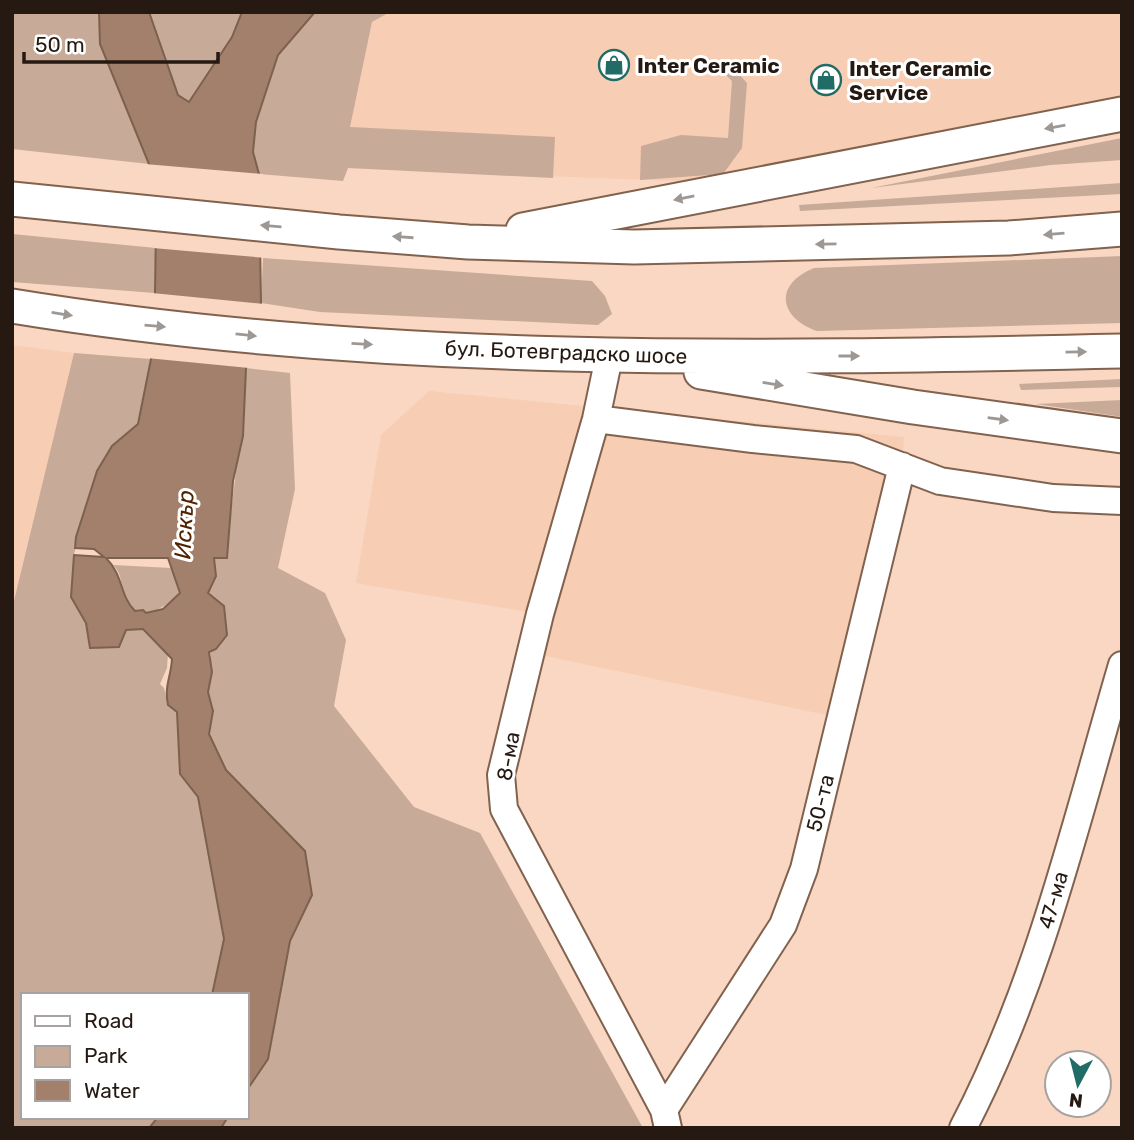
<svg xmlns="http://www.w3.org/2000/svg" width="1134" height="1140" viewBox="0 0 1134 1140" font-family="Rubik,sans-serif">
  <rect width="100%" height="100%" fill="#fad7c2"/>
  <!-- built -->
  <path fill="#f7cdb3" d="M390,12h732v102l-371,70 -404,-16 2,-41 23,-105z
    M12,345l62,8 -62,256z
    M429,391l475,46 -2,29 -61,252 -310,-65 9,-39 -184,-31 25,-148z"/>
  <!-- green -->
  <path fill="#c8aa98" d="M12,12h87l1,32 49,120 -137,-15z
    M149,12h93l-10,25 -43,66 -11,-8z
    M315,12h75l-18,10 -22,105 205,10 -2,41 -205,-10 -5,13 -84,-7 -6,-22 3,-30 22,-67z
    M727,61l20,22 -5,65 -19,26 -83,6 1,-34 40,-11 47,3 4,-57 -11,-11z
    M1122,138v22l-71,5 -180,23z
    M1122,183v11l-322,17 -1,-6z
    M12,234l144,14 -1,45 -143,-11z
    M1122,256v67l-305,8c-39,-14 -43,-47 -3,-63z
    M263,258l329,23 13,15 7,18 -14,11 -278,-13 -59,-9z
    M74,353l77,6 -13,65 -26,22 -15,25 -14,42 -9,42 -3,42 15,26 40,7 17,-1 25,24 -1,15 -7,16 4,4 4,17 9,7 3,62 18,22 26,144 -12,55h-189v122h135l-9,11h-137v-519z
    M246,368l44,5 5,116 -17,79 47,25 21,47 -12,66 80,101 66,26 163,295h-422l7,-11h19v-27l21,-31 22,-118 22,-47 -7,-43 -79,-81 -17,-36 4,-23 -5,-19 3,-28 -3,-71 8,-17 -2,-18h12c6,-64 17,-126 20,-190z
    M1122,379v8l-101,3 -2,-6z
    M1122,400v17l-86,-13z
    M113,565l58,3 9,25c-13,12 -40,34 -54,9 -6,-12 -2,-27 -13,-37z"/>
  <!-- water -->
  <path fill="#a2806b" stroke="#7c6150" stroke-width="2" fill-rule="evenodd" d="M99,12h50l29,83 11,7 43,-65 10,-25h73l-37,43 -22,67 -3,30 6,22 2,129 -15,65 -3,68 -10,45 -6,77h-13l2,18 -8,17 16,13 3,29 -11,14 -7,3 3,20 -4,20 5,19 -4,23 17,36 79,81 7,44 -22,46 -22,118 -21,31v-95h-35l12,-56 -26,-142 -18,-23 -3,-62 -9,-7c-4,-19 3,-28 4,-46l-29,-30 -17,1 -7,17 -29,1 -4,-25 -15,-26 3,-42 30,2 -10,-8 -19,-1 1,-11 21,-66 15,-25 26,-22 13,-65 4,-66 1,-69 -7,-60 -49,-120zM106,558h62l12,35 -17,16 -17,4 -3,-3 -8,1c-16,-16 -11,-35 -29,-53z
    M158,1117h70l-7,11h-72z"/>
  <!-- pier -->
  <path fill="#fad7c2" d="M145,164l118,10 3,84 -113,-10z
    M152,293l112,11 -15,64 -102,-10z"/>
  <g fill="none" stroke-linecap="round" stroke-linejoin="round">
    <!-- minor casing -->
    <g stroke="#81624f" stroke-width="30">
      <path id="minor" d="M609,357l-13,62 -56,195 -39,161 3,34 160,301 4,18
        M596,419l157,20 103,10 84,32 113,17 69,3
        M664,1110l119,-185 21,-56 98,-403
        M963,1128c76,-145 113,-307 159,-463"/>
    </g>
    <!-- major casing -->
    <g stroke="#81624f" stroke-width="37">
      <path id="major" d="M12,199l327,33 129,10 166,5 375,-9 113,-9
        M523,230l599,-116
        M12,306c367,60 740,53 1110,45
        M701,372l212,35 209,29"/>
    </g>
    <!-- minor -->
    <use href="#minor" stroke="#fff" stroke-width="26"/>
    <!-- major -->
    <use href="#major" stroke="#fff" stroke-width="33"/>
  </g>
  <!-- one-way arrows -->
  <defs><path id="oneway-solid" d="M-6-.8H1V-3.2L6.5 0L1 3.2V.8H-6Z" transform="scale(1.75)"/></defs>
  <g fill="#9d9894">
    <use href="#oneway-solid" transform="translate(1055 127) rotate(170)"/>
    <use href="#oneway-solid" transform="translate(684 198) rotate(169)"/>
    <use href="#oneway-solid" transform="translate(271 226) rotate(-175)"/>
    <use href="#oneway-solid" transform="translate(1054 234) rotate(175)"/>
    <use href="#oneway-solid" transform="translate(403 237) rotate(-176)"/>
    <use href="#oneway-solid" transform="translate(826 244) rotate(179)"/>
    <use href="#oneway-solid" transform="translate(62 314) rotate(9)"/>
    <use href="#oneway-solid" transform="translate(155 326) rotate(5)"/>
    <use href="#oneway-solid" transform="translate(246 335) rotate(6)"/>
    <use href="#oneway-solid" transform="translate(362 344) rotate(3)"/>
    <use href="#oneway-solid" transform="translate(1076 352) rotate(-1)"/>
    <use href="#oneway-solid" transform="translate(849 356)"/>
    <use href="#oneway-solid" transform="translate(773 384) rotate(9)"/>
    <use href="#oneway-solid" transform="translate(998 419) rotate(8)"/>
  </g>
  <!-- icons -->
  <defs>
    <g id="shop-ring" transform="scale(1.575)"><circle r="9.5" fill="#fff" stroke="#226c68" stroke-width="1.5"/><path d="M-5-2.5h2.3a2.7 3.5 0 0 1 5.4 0H5L5.5 6h-11ZM-1.5-2.5h3a1.5 2.3 0 0 0-3 0Z" fill="#226c68"/></g>
  </defs>
  <g fill-rule="evenodd">
    <use href="#shop-ring" x="614" y="65"/>
    <use href="#shop-ring" x="826" y="80"/>
  </g>
  <g text-anchor="middle" dominant-baseline="central" stroke-width="6" stroke-linejoin="round" paint-order="stroke">
    <!-- poi labels -->
    <g font-size="21" font-weight="bold" fill="#251911" stroke="#fff" text-anchor="start">
      <text x="637" y="65">Inter Ceramic</text>
      <text x="849" y="68">Inter Ceramic<tspan x="849" dy="24">Service</tspan></text>
    </g>
    <!-- street labels -->
    <g font-size="21" fill="#251911" stroke="#fff">
      <text transform="translate(566 352) rotate(2)">бул. Ботевградско шосе</text>
      <text transform="translate(508 756) rotate(-80)">8-ма</text>
      <text transform="translate(820 803) rotate(-76)">50-та</text>
      <text transform="translate(1053 900) rotate(-74)">47-ма</text>
    </g>
    <!-- water labels -->
    <g font-size="23" font-style="italic" fill="#512300" stroke="#fff">
      <text transform="translate(184 525) rotate(-87)">Искър</text>
    </g>
  </g>
  <!-- border -->
  <rect width="1134" height="1140" fill="none" stroke="#251911" stroke-width="28"/>
  <!-- legend -->
  <rect x="21" y="993" width="228" height="126" fill="#ffffff" stroke="#a8a3a0" stroke-width="2"/>
  <rect x="35" y="1016" width="35" height="10" fill="#ffffff" stroke="#a8a3a0" stroke-width="2"/>
  <text x="84" y="1028" font-size="21" fill="#251911">Road</text>
  <rect x="35" y="1046" width="35" height="21" fill="#c8aa98" stroke="#a8a3a0" stroke-width="2"/>
  <text x="84" y="1063" font-size="21" fill="#251911">Park</text>
  <rect x="35" y="1080" width="35" height="21" fill="#a2806b" stroke="#a8a3a0" stroke-width="2"/>
  <text x="84" y="1098" font-size="21" fill="#251911">Water</text>
  <!-- north arrow -->
  <g transform="translate(1078 1084) rotate(187)"><circle r="33" fill="#ffffff" stroke="#a8a3a0" stroke-width="2"/>
  <path d="M0-5L12 26L0 18L-12 26Z" fill="#226c68"/>
  <text y="-10" font-size="19" font-weight="bold" text-anchor="middle" fill="#251911">N</text>
  </g>
  <!-- scale -->
  <path d="M24 52v10h194v-10" fill="none" stroke="#251911" stroke-width="3.5"/>
  <text x="35" y="52" font-size="21" fill="#251911" stroke="#ffffff" stroke-width="5" paint-order="stroke">50 m</text>
</svg>
